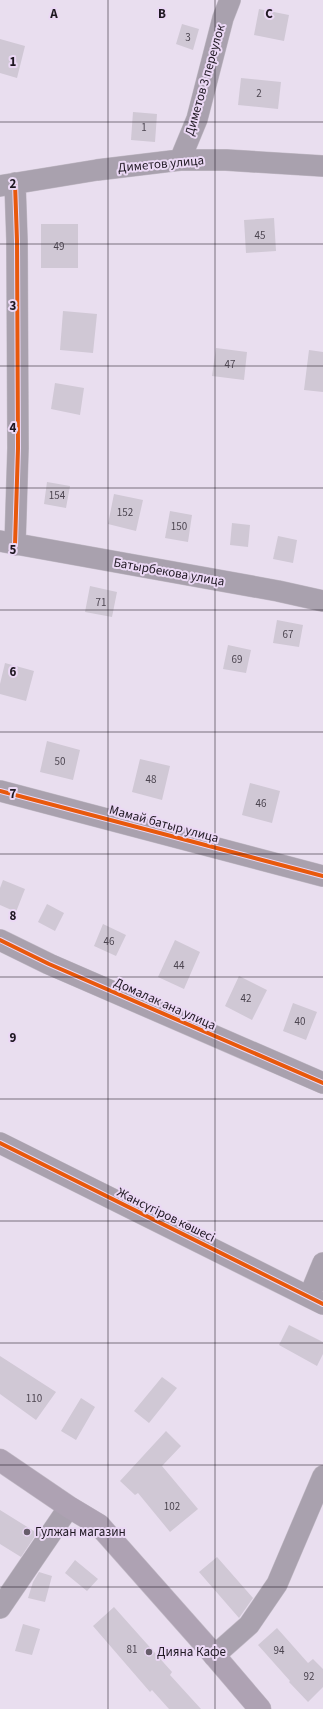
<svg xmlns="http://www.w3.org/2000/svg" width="323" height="1709" viewBox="0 0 323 1709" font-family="'Source Sans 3',sans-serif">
  <rect width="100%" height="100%" fill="#e9deef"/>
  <!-- building -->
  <path fill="#d0c8d5" d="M259,9l30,6 -5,26 -30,-6z
    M182,24l17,5 -6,21 -17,-6z
    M0,39l25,7 -8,32 -17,-5z
    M241,78l40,4 -3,27 -40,-4z
    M133,112l24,2 -2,28 -24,-2z
    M274,218l2,33 -30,2 -2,-33z
    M41,224h37v44h-37z
    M63,311l34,3 -4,39 -33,-3z
    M216,348l31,4 -3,28 -32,-4z
    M309,350l14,2v40l-19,-2z
    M55,383l29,5 -4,27 -29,-6z
    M47,482l23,4 -4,22 -22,-4z
    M114,494l29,6 -7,31 -28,-7z
    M170,511l22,4 -4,27 -23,-4z
    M232,523l18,2 -2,22 -18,-2z
    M278,536l19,4 -4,23 -20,-4z
    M90,586l27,6 -5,25 -27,-5z
    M277,620l26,5 -4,22 -26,-4z
    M228,645l23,5 -5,23 -23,-4z
    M5,663l29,8 -8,30 -26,-7v-10z
    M47,741l33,9 -7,30 -33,-8z
    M140,759l30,7 -8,34 -30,-8z
    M250,783l30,8 -8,32 -30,-8z
    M3,880l22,9 -9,23 -16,-7v-17z
    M47,904l17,9 -9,18 -17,-9z
    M103,924l23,11 -10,21 -22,-10z
    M175,940l25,12 -16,37 -26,-12z
    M239,976l28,14 -15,30 -27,-14z
    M293,1003l24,9 -11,28 -23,-9z
    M289,1325l34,17v12l-6,12 -38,-21z
    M0,1356l56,36 -20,28 -36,-26z
    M162,1377l15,11 -28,35 -15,-12z
    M81,1398l14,9 -19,33 -15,-9z
    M166,1431l15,15 -19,20 36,43 -28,23 -32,-39 -3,2 -15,-14z
    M0,1510l37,23 -16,24 -21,-13z
    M217,1557l36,41 -14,20 -40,-46z
    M75,1560l23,19 -11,12 -22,-18z
    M39,1572l13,4 -7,26 -17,-4 5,-16z
    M114,1607l58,65 -2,3 31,34h-32l-17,-19 -2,2 -57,-66z
    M23,1624l17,5 -8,26 -17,-4z
    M277,1628l31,35 5,-4 10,10v18l-15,15 -19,-20 1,-1 -32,-36z"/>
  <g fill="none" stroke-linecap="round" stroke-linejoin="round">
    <!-- minor casing -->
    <g stroke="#c4bcc8" stroke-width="22">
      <path id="minor" d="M180,160l17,-41 26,-101 7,-18
        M15,183l2,58 1,207 -3,97
        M0,186l97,-16 83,-10h46l97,6
        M0,541l278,50 45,10
        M0,791l323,85
        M0,940l49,24 274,119
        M0,1143l323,161
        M309,1297l14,-34
        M0,1608l69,-101
        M214,1656l35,-31 28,-41 46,-108"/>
    </g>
    <!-- major casing -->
    <g stroke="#c4bcc8" stroke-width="23">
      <path id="major" d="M0,1460l69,47 30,18 109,123 52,61"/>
    </g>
    <!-- minor -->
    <use href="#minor" stroke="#a9a1ae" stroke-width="21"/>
    <!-- major -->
    <use href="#major" stroke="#aea2b3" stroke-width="22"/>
    <!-- cycleway casing -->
    <g stroke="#ebd8f5" stroke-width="6">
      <path id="cycleway" d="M15,183l2,58 1,207 -3,97
        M0,791l323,85
        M0,940l49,24 274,119
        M0,1143l323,161"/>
    </g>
    <!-- cycleway -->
    <use href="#cycleway" stroke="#e8590c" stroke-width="4"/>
  </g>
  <!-- grid -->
  <path fill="none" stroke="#1f1822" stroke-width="1" stroke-opacity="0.55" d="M108,0v1709M215,0v1709M0,122h323M0,244h323M0,366h323M0,488h323M0,610h323M0,732h323M0,854h323M0,977h323M0,1099h323M0,1221h323M0,1343h323M0,1465h323M0,1587h323"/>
  <!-- markers -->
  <g fill="#665d6a" stroke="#ebd8f5" stroke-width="1.5">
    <circle cx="27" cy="1532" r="4"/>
    <circle cx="149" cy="1652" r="4"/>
  </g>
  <g text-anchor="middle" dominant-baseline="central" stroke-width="4" stroke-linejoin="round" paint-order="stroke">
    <!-- number labels -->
    <g font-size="11" fill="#4c4550">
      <text x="188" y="37">3</text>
      <text x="259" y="93">2</text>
      <text x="144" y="127">1</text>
      <text x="260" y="235">45</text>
      <text x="59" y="246">49</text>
      <text x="230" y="364">47</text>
      <text x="57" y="495">154</text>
      <text x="125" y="512">152</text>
      <text x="179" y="526">150</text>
      <text x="101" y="602">71</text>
      <text x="288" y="634">67</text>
      <text x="237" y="659">69</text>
      <text x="60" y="761">50</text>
      <text x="151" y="779">48</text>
      <text x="261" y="803">46</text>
      <text x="109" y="941">46</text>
      <text x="179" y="965">44</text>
      <text x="246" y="998">42</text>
      <text x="300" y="1021">40</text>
      <text x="34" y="1398">110</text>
      <text x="172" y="1506">102</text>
      <text x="132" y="1649">81</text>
      <text x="279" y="1650">94</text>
      <text x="309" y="1676">92</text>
    </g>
    <!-- street labels -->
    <g font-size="13" fill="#1f1822" stroke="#ebd8f5">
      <text transform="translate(205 80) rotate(-74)">Диметов 3 переулок</text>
      <text transform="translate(161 164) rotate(-5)">Диметов улица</text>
      <text transform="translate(169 572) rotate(10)">Батырбекова улица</text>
      <text transform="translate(164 824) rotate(15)">Мамай батыр улица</text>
      <text transform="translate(165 1004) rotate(24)">Домалак ана улица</text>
      <text transform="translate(166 1215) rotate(26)">Жансүгіров көшесі</text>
    </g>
    <!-- poi labels -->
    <g font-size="13" fill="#1f1822" stroke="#ebd8f5" text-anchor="start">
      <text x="35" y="1532">Гулжан магазин</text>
      <text x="157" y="1652">Дияна Кафе</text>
    </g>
  </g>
  <g font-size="13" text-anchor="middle" font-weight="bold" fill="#1f1822" stroke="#ebd8f5" stroke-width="4" stroke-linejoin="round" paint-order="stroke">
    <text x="54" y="18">A</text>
    <text x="162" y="18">B</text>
    <text x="269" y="18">C</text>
    <text x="13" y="66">1</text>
    <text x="13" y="188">2</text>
    <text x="13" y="310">3</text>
    <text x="13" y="432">4</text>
    <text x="13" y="554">5</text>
    <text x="13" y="676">6</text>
    <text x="13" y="798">7</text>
    <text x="13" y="920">8</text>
    <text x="13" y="1042">9</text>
  </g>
</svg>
